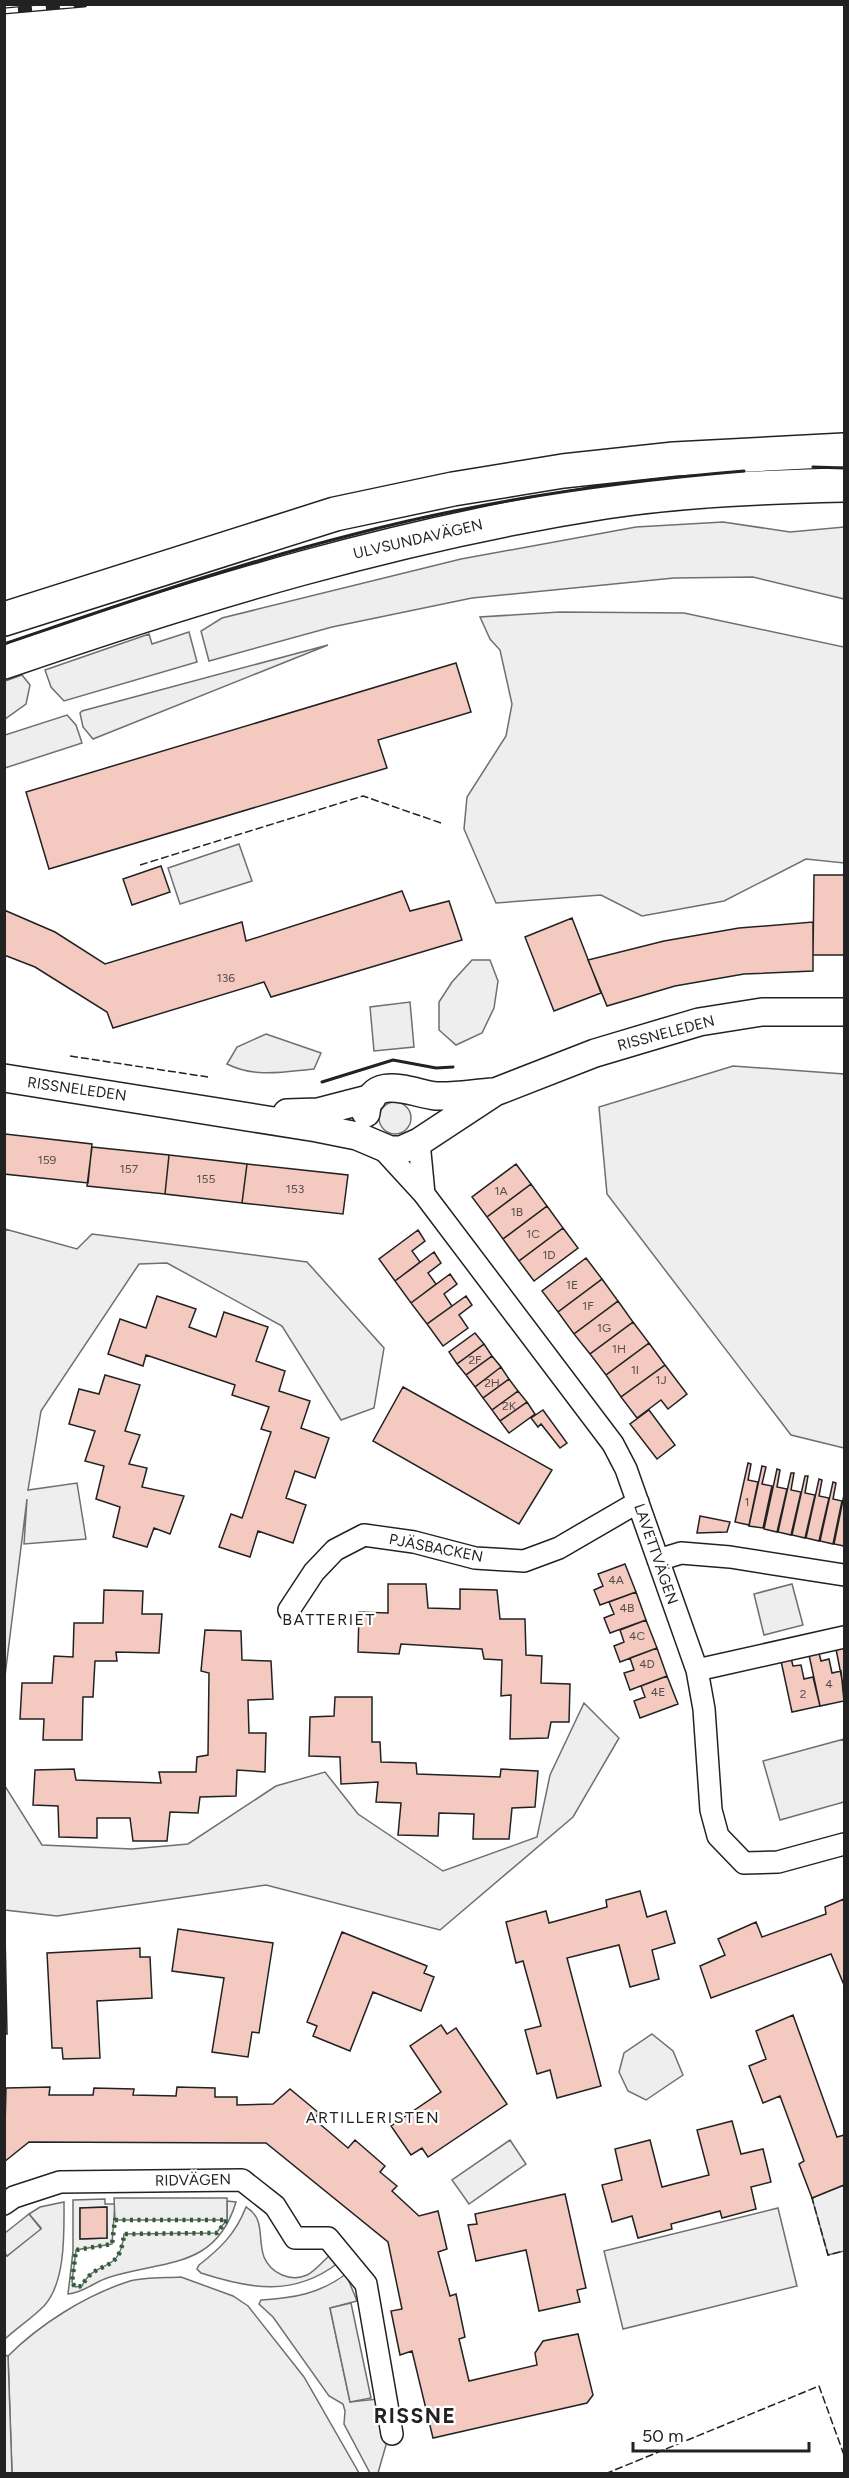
<svg xmlns="http://www.w3.org/2000/svg" width="849" height="2478" viewBox="0 0 849 2478" font-family="Figtree,sans-serif">
  <rect width="100%" height="100%" fill="#fff"/>
  <!-- green -->
  <path fill="#eee" stroke="#6f6f6f" stroke-width="1.5" fill-rule="evenodd" d="M723,522l67,10 54,-5v72l-91,-22 -79,1 -202,20 -140,29 -123,34 -8,-30 21,-13 239,-59 175,-32z
    M560,612l124,1 160,34v216l-38,-4 -82,42 -82,15 -41,-21 -105,8 -32,-74 3,-32 39,-61 6,-32 -12,-54 -10,-11 -10,-22z
    M189,632l8,30 -133,39 -13,-14 -6,-17 104,-36 3,10z
    M328,645l-235,94 -10,-12 -3,-14 2,-2z
    M22,675l8,10 -4,19 -21,15v-38z
    M67,715l9,10 6,18 -77,25v-33z
    M239,844l13,37 -72,23 -12,-36z
    M472,960h18l8,21 -4,27 -12,25 -26,12 -17,-15v-28l13,-20z
    M410,1002l4,45 -40,4 -4,-44z
    M266,1034l55,19 -7,16c-30,3 -59,9 -87,-5l10,-17z
    M733,1066l111,8v374l-53,-13 -184,-241 -8,-87z
    M379 1118a16 16 0 1 1 32 0a16 16 0 1 1-32 0Z
    M5,1229l72,20 15,-15 215,28 77,86 -10,60 -33,12 -59,-94 -115,-63 -28,1 -98,147 -13,79 49,-7 9,56 -62,5 3,-45 -22,177z
    M792,1584l11,41 -39,10 -10,-41z
    M584,1703l35,35 -46,79 -133,113 -174,-45 -209,31 -52,-6v-124l37,59 90,4 56,-5 88,-58 49,-14 33,42 85,57 94,-34 13,-62z
    M652,2034l21,17 10,24 -37,25 -18,-9 -9,-19 5,-19z
    M510,2140l16,24 -57,40 -17,-24z
    M844,2185v66l-16,4 -16,-57z
    M105,2199v5h10l-3,40 -36,6 -4,32 3,5 7,-1c13,-28 38,-10 42,-52l92,-1 11,-13v-19l9,1c-20,67 -71,58 -126,75 -15,4 -26,16 -42,17l5,-43v-51zM106,2207l1,31 -27,1v-31z
    M64,2202c0,30 2,80 -20,104 -12,12 -27,22 -39,33l-1,-86 3,3 34,-28 -12,-14 11,-7z
    M246,2207c20,12 11,31 18,50 7,17 27,25 43,18 8,-4 15,-13 22,-19l9,7c-44,34 -88,26 -137,10l-4,-4 2,-4c22,-17 37,-32 47,-58z
    M778,2208l19,78 -174,43 -19,-78z
    M346,2274l11,27 -27,7 20,94 28,-3 8,46 -8,28h-8l-26,-49 1,-13 -2,-7 -14,-8 -56,-79 -14,-13 2,-4c33,-2 58,-6 85,-26z
    M181,2277l52,19 15,10 56,71 55,96h-347l-4,-117c32,-32 78,-61 122,-75 15,-4 35,-3 51,-4z"/>
  <!-- parking -->
  <path fill="#ededed" stroke="#6f6f6f" stroke-width="1.5" d="M844,1739v63l-64,18 -17,-59z
    M114,2198h113v22h-112z
    M29,2214l12,15 -34,27 -2,-3v-20z
    M351,2303l20,95 -21,4 -20,-94z
    M5,2355l3,1 4,117h-7z"/>
  <!-- building -->
  <path fill="#f3c9c0" stroke="#222" stroke-width="1.5" d="M456,663l15,49 -93,28 9,28 -338,101 -23,-77z
    M161,866l9,26 -38,13 -9,-26z
    M814,875h30v80h-31z
    M402,891l8,20 39,-10 13,39 -191,57 -7,-15 -151,46 -6,-16 -72,-45 -31,-12v-45l51,22 50,32 137,-42 4,19z
    M572,918l29,75 -47,18 -29,-74z
    M813,922v49l-69,3 -69,12 -68,20 -19,-46 76,-19 75,-13z
    M5,1134l87,10 -4,39 -84,-9z
    M92,1147l77,8 -4,39 -78,-8z
    M169,1155l78,9 -5,39 -77,-9z
    M247,1164l101,11 -5,39 -101,-11z
    M516,1164l15,20 -44,33 -15,-20z
    M531,1184l16,22 -44,33 -16,-22z
    M547,1206l16,22 -44,33 -16,-22z
    M563,1228l15,20 -44,33 -15,-20z
    M418,1230l7,11 -13,10 8,11 -25,19 -16,-22z
    M434,1252l7,11 -13,10 8,11 -25,19 -16,-22z
    M586,1258l16,21 -44,33 -16,-21z
    M450,1274l7,10 -13,10 8,12 -25,18 -16,-21z
    M602,1279l16,22 -44,33 -16,-22z
    M157,1296l39,13 -7,18 27,10 8,-25 44,15 -12,34 29,10 -6,20 31,10 -9,27 28,10 -14,40 -20,-7 -9,27 20,7 -13,38 -35,-12 -8,26 -31,-10 12,-33 11,4 29,-86 -10,-3 8,-22 -37,-12 3,-10 -89,-30 -3,11 -35,-12 12,-35 26,9z
    M466,1296l6,9 -13,10 9,13 -25,18 -16,-22z
    M618,1301l15,21 -43,32 -16,-20z
    M633,1322l16,21 -43,32 -16,-21z
    M475,1333l9,11 -27,20 -8,-12z
    M649,1343l16,22 -44,32 -15,-22z
    M484,1344l8,12 -26,19 -9,-11z
    M492,1356l9,11 -26,20 -9,-12z
    M665,1365l22,29 -19,15 -7,-9 -24,18 -16,-21z
    M501,1367l8,12 -26,19 -8,-11z
    M105,1375l35,10 -15,46 15,4 -11,29 18,4 -5,19 42,9 -14,38 -16,-6 -7,19 -34,-10 7,-30 -24,-8 8,-33 -19,-5 10,-30 -26,-7 10,-35 20,5z
    M509,1379l9,12 -26,19 -9,-12z
    M403,1387l149,83 -33,54 -146,-83z
    M518,1391l9,11 -27,19 -8,-11z
    M527,1402l8,12 -26,19 -9,-12z
    M543,1410l24,33 -7,5 -19,-24 -3,3 -7,-9z
    M649,1410l26,35 -18,14 -27,-35z
    M748,1463l3,1 -3,16 10,2 -9,43 -14,-3z
    M762,1466l4,1 -4,17 10,2 -9,42 -14,-2z
    M777,1469l3,1 -3,17 10,2 -10,43 -13,-3z
    M791,1473h3l-3,17 10,2 -10,43 -13,-3z
    M805,1476h3l-3,17 10,2 -10,43 -13,-3z
    M819,1479l3,1 -3,16 10,2 -10,43 -13,-3z
    M833,1482l3,1 -3,16 9,2 -9,43 -13,-3z
    M844,1495v51l-10,-2z
    M700,1516l30,6 -3,10 -30,1z
    M625,1564l11,28 -36,13 -6,-15 9,-4 -5,-12z
    M388,1584h38l2,24 32,1v-20l37,1 3,29h25l1,36 16,1 -1,27 29,1 -1,38h-18l-3,16 -38,1 1,-44 -10,1 1,-36 -18,-1 -2,-10 -81,-5 -2,10 -41,-2 1,-40 29,1z
    M104,1590l39,1 -1,23h20l-3,39 -43,-1 1,9h-22l-2,36h-10l-1,43h-39l1,-21h-24l2,-36h30l2,-27 19,1 1,-34h29z
    M636,1592l10,28 -36,13 -6,-15 10,-4 -5,-12z
    M646,1620l11,28 -37,14 -6,-16 10,-4 -4,-12z
    M205,1630l36,1 1,29 29,1 2,38 -25,1 1,33h17l-1,39 -28,-2 -1,26 -36,1 -2,16 -28,-1 -3,29h-34l-3,-23h-33v20l-38,-1 -1,-31 -25,-1 2,-35 39,-1 2,11 85,3 -2,-11h37l1,-15 11,-2 1,-82 -8,-2z
    M844,1647v43l-8,-41z
    M657,1648l10,28 -37,14 -6,-17 10,-3 -4,-12z
    M819,1653l2,8 8,-2 3,14 9,-2 3,30 -24,5 -11,-51z
    M791,1658l2,8 8,-1 3,14 9,-2 7,29 -28,6 -11,-51z
    M667,1676l11,28 -38,14 -6,-17 11,-4 -4,-11z
    M335,1697h37v45h8l1,20 35,1 1,11 83,3 1,-8 37,2 -3,36 -23,1 -3,31h-36l1,-25 -35,-1 -1,23 -40,-1 3,-32 -25,-1 2,-20 -37,2 -1,-27 -31,-1 1,-39 24,-1z
    M640,1891l7,26 19,-6 9,32 -23,7 7,29 -29,8 -11,-42 -52,13 34,128 -44,12 -7,-28 -13,4 -12,-44 16,-4 -18,-65 -7,2 -10,-41 40,-11 3,12 58,-16 -1,-7z
    M844,1899v86l-13,-31 -120,44 -11,-32 25,-11 -7,-16 38,-17 6,15 64,-23 -1,-7z
    M178,1929l95,14 -14,90 -7,-1 -4,25 -36,-5 12,-74 -52,-7z
    M4,1931h1l2,103h-3z
    M342,1932l85,34 -3,7 10,4 -13,34 -48,-19 -23,59 -37,-15 4,-10 -10,-4z
    M140,1948v9h10l2,41 -55,3 3,57 -37,1 -1,-11h-10l-5,-95z
    M793,2015l44,122 7,-2v50l-32,13 -13,-34 5,-3 -24,-65 -17,7 -14,-37 17,-7 -10,-28z
    M441,2025l6,9 9,-6 51,76 -79,53 -6,-9 -11,7 -20,-29 50,-34 -31,-46z
    M50,2087l-1,8h44l1,-7 40,1 -1,6 43,1 1,-9 38,1v9h22v8l36,-1 17,-15 29,24 -5,6 34,29 7,-8 30,26 -5,6 17,14 -5,5 27,25 19,-5 9,38 -9,3 12,44 6,-2 9,43 -6,2 10,42 68,-16 -2,-12 8,-12 35,-7 15,61 -6,8 -154,35 -21,-87 -12,4 -9,-44 11,-2 -14,-67 -122,-99 -237,-1 -25,20 2,-74z
    M732,2121l9,33 22,-5 8,33 -20,5 5,22 -34,9 -2,-7 -49,13 1,5 -34,9 -6,-22 -20,6 -10,-37 20,-5 -7,-31 35,-9 12,47 47,-12 -12,-45z
    M565,2194l21,94 -9,2 3,12 -41,9 -13,-61 -50,11 -8,-36 9,-1 -2,-10z
    M107,2207v31l-27,1v-31z"/>
  <g fill="none" stroke-linecap="round" stroke-linejoin="round">
    <!-- minor casing -->
    <g stroke="#222" stroke-width="24">
      <path id="minor" d="M419,1142l5,52
        M380,1146l44,48 189,250 13,25 71,201 7,39 7,101 7,26 26,27 34,-1 66,-18
        M658,1560l23,-7 49,4 114,18
        M289,1610l25,-38 21,-22 29,-15 50,7 61,16 49,3 35,-13 79,-46
        M697,1670l147,-33
        M4,2204l10,-7 46,-15 182,-2 33,26 20,32h33l38,46 26,150"/>
    </g>
    <!-- tertiary casing -->
    <g stroke="#222" stroke-width="30">
      <path id="tertiary" d="M4,1078l313,50 40,8 33,14h11l18,-8 76,-50 100,-39 104,-31 63,-10h82
        M287,1113l31,-1 54,-14
        M366,1113c4,-42 48,-19 70,-17 19,1 39,-3 57,-4"/>
    </g>
    <!-- primary casing -->
    <g stroke="#222" stroke-width="36">
      <path id="primary" d="M4,619l331,-105 118,-25 110,-18 111,-12 170,-9
        M4,662c196,-68 396,-128 601,-160 79,-12 159,-15 239,-17"/>
    </g>
    <!-- minor -->
    <use href="#minor" stroke="#fff" stroke-width="21"/>
    <!-- tertiary -->
    <use href="#tertiary" stroke="#fff" stroke-width="27"/>
    <!-- primary -->
    <use href="#primary" stroke="#fff" stroke-width="33"/>
    <!-- rail casing -->
    <g stroke="#222" stroke-width="7">
      <path id="rail" d="M4,11l80,-7"/>
    </g>
    <!-- rail -->
    <use href="#rail" stroke="#fff" stroke-width="4.5" stroke-dasharray="14" stroke-linecap="butt"/>
    <!-- hedge -->
    <path stroke="#2f5e38" stroke-width="4.5" stroke-dasharray="3 4.5" stroke-linecap="butt" d="M115,2220h112l-10,13 -93,1c-4,42 -28,24 -42,52l-7,1 -3,-5 4,-32 36,-6z"/>
    <!-- fence -->
    <path stroke="#222" stroke-width="1.5" stroke-dasharray="8 3" stroke-linecap="butt" d="M140,865l223,-69 78,27
      M70,1056l138,21
      M814,2198h-2l16,57 16,-4
      M605,2474l214,-88 25,69"/>
    <!-- wall -->
    <path stroke="#222" stroke-width="3" d="M813,467l31,1
      M4,644c115,-39 229,-79 347,-109 128,-34 261,-53 393,-64
      M322,1082l71,-22 43,8 17,-1"/>
  </g>
  <g text-anchor="middle" dominant-baseline="central" stroke-width="4.5" stroke-linejoin="round" paint-order="stroke">
    <!-- number labels -->
    <g font-size="12" fill="#564c4a">
      <text x="226" y="978">136</text>
      <text x="47" y="1160">159</text>
      <text x="129" y="1169">157</text>
      <text x="206" y="1179">155</text>
      <text x="295" y="1189">153</text>
      <text x="501" y="1191">1A</text>
      <text x="517" y="1212">1B</text>
      <text x="533" y="1234">1C</text>
      <text x="549" y="1255">1D</text>
      <text x="572" y="1285">1E</text>
      <text x="588" y="1306">1F</text>
      <text x="604" y="1328">1G</text>
      <text x="619" y="1349">1H</text>
      <text x="475" y="1360">2F</text>
      <text x="635" y="1370">1I</text>
      <text x="661" y="1380">1J</text>
      <text x="492" y="1383">2H</text>
      <text x="509" y="1406">2K</text>
      <text x="747" y="1502">1</text>
      <text x="616" y="1580">4A</text>
      <text x="627" y="1608">4B</text>
      <text x="637" y="1636">4C</text>
      <text x="647" y="1664">4D</text>
      <text x="829" y="1684">4</text>
      <text x="658" y="1692">4E</text>
      <text x="803" y="1694">2</text>
    </g>
    <!-- street labels -->
    <g font-size="15" fill="#222" stroke="#fff">
      <text transform="translate(418 539) rotate(-13)">ULVSUNDAVÄGEN</text>
      <text transform="translate(666 1033) rotate(-15)">RISSNELEDEN</text>
      <text transform="translate(77 1089) rotate(8)">RISSNELEDEN</text>
      <text transform="translate(436 1548) rotate(11)">PJÄSBACKEN</text>
      <text transform="translate(656 1554) rotate(71)">LAVETTVÄGEN</text>
      <text transform="translate(193 2180) rotate(-1)">RIDVÄGEN</text>
    </g>
    <!-- neighbourhood labels -->
    <g font-size="16" letter-spacing="1.5" fill="#222" stroke="#fff">
      <text x="329" y="1619">BATTERIET</text>
      <text x="373" y="2117">ARTILLERISTEN</text>
    </g>
    <!-- district labels -->
    <g font-size="21" font-weight="bold" letter-spacing="1.5" fill="#222" stroke="#fff">
      <text x="415" y="2415">RISSNE</text>
    </g>
  </g>
  <!-- border -->
  <rect width="849" height="2478" fill="none" stroke="#222222" stroke-width="12"/>
  <!-- scale -->
  <path d="M633 2442v9h176v-9" fill="none" stroke="#222222" stroke-width="3"/>
  <text x="642" y="2442" font-size="18" fill="#222222" stroke="#ffffff" stroke-width="4.5" paint-order="stroke">50 m</text>
</svg>
